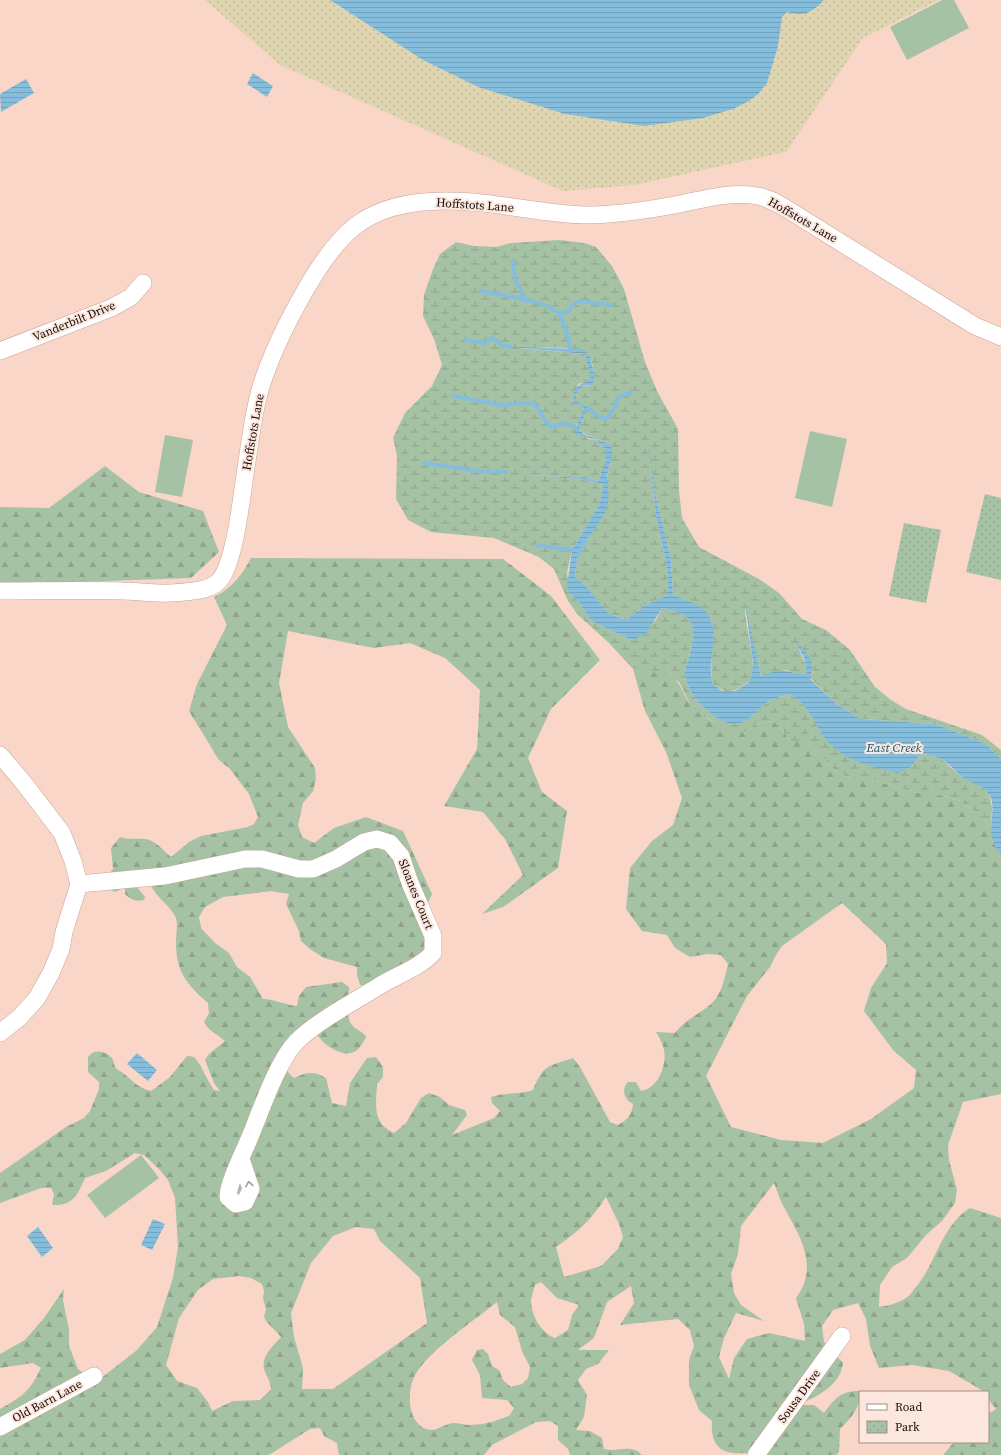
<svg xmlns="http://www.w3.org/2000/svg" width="1001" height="1455" viewBox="0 0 1001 1455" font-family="'Source Serif 4',serif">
  <defs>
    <pattern id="forest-firs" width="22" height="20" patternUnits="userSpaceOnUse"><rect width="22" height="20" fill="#a6c2a4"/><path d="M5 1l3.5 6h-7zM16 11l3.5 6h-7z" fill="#8ea58c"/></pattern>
    <pattern id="wetland-marsh" width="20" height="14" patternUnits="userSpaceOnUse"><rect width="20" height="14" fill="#a6c2a4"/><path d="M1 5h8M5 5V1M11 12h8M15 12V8" fill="none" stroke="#8ea58c"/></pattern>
    <pattern id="sand-dots" width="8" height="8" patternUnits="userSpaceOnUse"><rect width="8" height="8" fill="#dfd5b0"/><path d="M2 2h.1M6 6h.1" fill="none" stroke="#bfb696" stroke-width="1.8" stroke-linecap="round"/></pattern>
    <pattern id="park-dots" width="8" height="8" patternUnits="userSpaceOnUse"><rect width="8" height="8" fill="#a6c2a4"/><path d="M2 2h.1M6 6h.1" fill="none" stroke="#8ea58c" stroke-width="1.8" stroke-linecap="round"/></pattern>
    <pattern id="water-rules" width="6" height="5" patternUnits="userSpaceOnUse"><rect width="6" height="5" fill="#85bedd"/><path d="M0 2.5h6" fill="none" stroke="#72a2bc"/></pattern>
  </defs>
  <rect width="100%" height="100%" fill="#f9d6c8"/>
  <!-- forest -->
  <path fill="url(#forest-firs)" fill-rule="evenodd" d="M105,466l34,26 64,19 16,41 -28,26 -140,5 -51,-1v-75l49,1z
    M251,558l252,1 48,37 49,64 -49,49 -23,49 14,34 25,19 -9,57 -55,39 -21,7 41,-39 -18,-36 -22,-27 -39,-6 33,-57 3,-59 -35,-32 -35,-15 -36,5 -86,-17 -9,52 9,44 27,41 1,11 -3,12 -10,12 -5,22 4,12 12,6 20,-15 32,-11 37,14 29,63 -11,25 6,23 -2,11 -58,33 -7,-1 -3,-10v-8l-33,-9 -14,-9 -9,-8 -2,-10 -13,-27 3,-10 -18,-3 -48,6 -18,10 -6,10 2,11 14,15 14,10 8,14 13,10 13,22c12,0 22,6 34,7l2,-10 7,-9 36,-5 7,5c0,11 -4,30 3,38 5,6 10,5 14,12 -10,23 -25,19 -42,6 -3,-3 -5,-7 -9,-9 -4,-2 -8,-2 -12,-4 -5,4 -12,7 -17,11 -11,11 -2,30 8,37 13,-6 20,-7 32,0l6,25 14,3 4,-23 17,-25 9,-1 7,10v10l-6,7c-1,20 -5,39 17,49l12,-10 15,-25 8,-5 11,4 9,8 16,5 2,5 -15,20 42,-17 6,-7 -8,-8 -1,-6c14,-5 28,-2 42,-7 11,-27 15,-23 40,-32l7,9 30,55 8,3c9,-5 14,-10 15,-21 -9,-4 -12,-15 -5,-22h8l5,9c17,-2 26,-26 23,-41 -1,-6 -5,-13 -8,-18l19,1c11,-14 23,-18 36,-29 11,-10 14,-27 17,-40l-7,-9 -13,-1 -18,3 -15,-9 -8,-13 -25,-4 -16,-22 4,-41 22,-27 21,-16 9,-27 -16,-46 -21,-41 -12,-42c9,2 29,2 37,6 11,6 13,21 21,30 13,17 36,21 56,26l9,-7 16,-3 8,6 10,14h13l17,13 17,19 16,6h17l47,14h16l25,7 22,15 11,11 2,15 8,13v240l-38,8 -15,43 1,15 8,30 -2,13 -13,18 -16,14 -19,23 -15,9 -12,18 -1,22c8,-1 20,-4 27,-9 4,-2 7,-8 10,-11 21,-25 25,-61 54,-79l31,10v237h-58l11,-13h34v-28l8,-5 -8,-10v-7h-5l-3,-3 -31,-18 -37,-6 -33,3 -9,-22 -4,-27 -8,-16 -25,7 -11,16 2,16 19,21c-3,23 -25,33 -45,42h16l10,8c11,-15 17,-22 36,-22 0,18 -8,26 -20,38l-1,23 -3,3h-79c-8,-3 -16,-1 -25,-2 -18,-3 -21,-16 -20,-32l-13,-11 -10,-25v-25l5,-14 -4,-16 -12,-11 -58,6 14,-22 -3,-17 -24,16 -13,36 -16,12h31l-11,14 -12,5 -8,11 9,15 -3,22 -8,13 14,1 12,7 2,11c15,4 26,-6 38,6h-72l-2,-6 -10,-9v-14l-8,-5 -14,1 -44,23 -8,10h-145l-2,-12 -13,-7 -4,-8 -10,1 -41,26h-269v-46c22,-12 30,-18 41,-41l-8,-5 -33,5v-14l25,-14 19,-22 20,-29 -1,11 6,30v16l9,23 17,14 42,-33 20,-23 16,-49 5,-31 -3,-49 -7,-18 -9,-11 -15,-14 -9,-2 -29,18 -21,7c-8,18 -12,28 -33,27l2,-11 -3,-6h-10l-41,15v-30l66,-46 18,-9 6,-7 9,-22v-7l-11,-10v-15c6,-8 17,-7 24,1 2,3 2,7 3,9 2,3 6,4 8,6 10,8 15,15 28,18l19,-14 17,-21 7,1c9,10 12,22 20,33l6,1 -6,-8 -9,-23 4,-6 16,-13 -17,-13 -4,-6 5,-9 -1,-10c-21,-18 -32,-32 -32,-60 0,-8 2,-19 0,-25 -6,-13 -19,-20 -25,-32l-6,-2 -10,1 10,12 -1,3c-8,2 -13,0 -19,-6v-7l-10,5 -7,-3 -1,-12 6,-8 -2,-21 9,-11c9,3 16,1 25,2 10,1 18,11 26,18l18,-15 12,-6 47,-9 6,-3 4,-7 -9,-23 -19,-25 -11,-9 -30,-49 8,-27 30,-59 -13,-28c18,-9 28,-22 37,-39zM842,903l44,41 1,19 -16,25 -7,23 29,39 23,20 -2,18 -43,31 -48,24 -42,-3 -50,-13 -25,-51 41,-80 23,-29 6,-12 6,-9zM774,1183c4,9 6,18 11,26 16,29 34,58 11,89l8,26 1,17 -36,-8 -22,6 -13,19 -5,21 -10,-22 5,-19 12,-25 28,8 -23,-16 -7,-12 -3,-19 7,-20 3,-28zM606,1197l13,27 4,13 -5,12 -17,17 -37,11 -8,-30c23,-16 34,-26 50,-50zM356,1227l18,2 6,12 40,37 7,45 -94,66h-31l1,-21 -9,-31 -3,-24 20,-50 22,-27zM239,1276l12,2 11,6 2,7 -1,7 3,11 -2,8 2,4 15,16c-8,9 -22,21 -16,35 3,7 6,10 6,17l-11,11 -27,1 -21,10 -4,-9 -11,-14 -20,-7 -11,-16 13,-47 19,-28 15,-11zM541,1282l16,16 22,7 -7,10 -4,15 -13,8c-14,-5 -24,-23 -24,-38 1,-5 3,-11 4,-15zM497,1302l3,13 15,12 7,24 8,16 -2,11 -6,6 -11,3 -8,-7 -4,-10 -7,-4 -4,-12 -5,-5 -6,1 -5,10 8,15 2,23 25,2 7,8 -4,7c-13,6 -26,10 -41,10 -5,0 -10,-2 -15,-2 -7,0 -16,7 -23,7 -23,-3 -25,-36 -17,-53 14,-27 59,-55 83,-75z"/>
  <!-- wetland -->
  <path fill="url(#wetland-marsh)" d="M559,240l25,3 12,4 16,19 12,23 21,73 12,29 21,38 1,61 3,28 17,29 60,32 20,14 23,26 24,11 24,20 25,37 16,13 15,9 76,26 19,15v9l-15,-15 -51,-20 -74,-5 -23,-14 -28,-27 3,-6 -17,-30 11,26v5l-8,2 -13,-5 -25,7 -16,-69c0,17 11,53 7,67 -2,8 -7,9 -13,13 -11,7 -18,2 -27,-5 -2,-21 1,-40 0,-61l-25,-21 -14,-6 -2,-36 -15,-62 -6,-37 6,56 11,51 1,28 -23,10 -19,15 -17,-6 -23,-28 -11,-9 1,-12 5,-17 8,-11 19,-60v-7l3,-9 -2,-17 -24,-10 -6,-5 8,-21 -11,-7v-6l6,-9h7l6,-8c-2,-7 -2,-15 -5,-21 -4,-13 -58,-9 -71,-9l66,6 7,25 -14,5 -4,19 10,5 -4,13 -5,6 13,12 8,1 10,10v17l-5,3 -1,9 -3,2 -12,-4 -8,1 -52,-4 59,6 19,4 -3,19 -28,47 -5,23 3,21 10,9 11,18 41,19 24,-20 6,-12c34,7 35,18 27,50 -2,5 -5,12 -4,17 2,14 11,27 22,35 7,6 17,13 27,14 15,0 24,-16 35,-23 6,-3 14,-5 20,-7 20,10 31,34 43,52l79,21 10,-13 17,2 24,21 15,6 12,10 3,14 -1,19 -11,-11 -22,-15 -25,-7h-16l-47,-14h-17l-16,-6 -17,-19 -17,-13h-13l-10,-14 -8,-6 -16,3 -9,7h-14l-32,-16 -10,-9 -12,-24 -10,-7 -36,-6 -24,-26 -31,-28 -10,-14 -14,-32 -15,-12 -45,-19 -63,-6 -23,-12 -12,-21 1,-43 -4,-18 12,-25 27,-27 10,-21 -8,-26 -11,-23 1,-21 9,-26 7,-15 16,-12 18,4 22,1 15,-4z"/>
  <!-- sand -->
  <path fill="url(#sand-dots)" d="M205,0h125l93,60 373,-60h143l-76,38 -77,114 -152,33 -71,6 -283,-126z"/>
  <!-- park -->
  <path fill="url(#park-dots)" d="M985,494l16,4v82l-35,-8z
    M904,523l37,7 -15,73 -37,-7z"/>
  <!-- garden -->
  <path fill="#a6c2a4" d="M942,0h12l15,28 -62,32 -17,-33z
    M810,431l37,8 -15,68 -37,-9z
    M165,435l28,5 -11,57 -27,-5z
    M141,1155l18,23 -54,40 -18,-23z"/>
  <!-- water -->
  <path fill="url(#water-rules)" d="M330,0h494c-12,13 -20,17 -37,12l-5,5 -4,29 -11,37 -8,10 -10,8 -16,8 -30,9 -59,8 -79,-12 -87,-27 -55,-27z
    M253,73l20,13 -6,11 -20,-13z
    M26,79l8,14 -33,19 -1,-18z
    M511,347l72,2 7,7 5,22 -3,7 -10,1 -6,9v6l12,6 -9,22 5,5 25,10c7,11 1,16 -1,27 -2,12 3,23 -1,36 -5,15 -17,27 -25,40 -5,8 -6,20 -7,30l11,9 23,28 17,6 19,-15 23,-10 -1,-28 -11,-51 -8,-75 8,56 15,62 2,36c10,4 23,8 31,15 15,14 8,37 7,54 -1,6 1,13 1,19l10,8h13l13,-8 4,-8 1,-12 -8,-60 16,74c8,-4 17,-8 26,-6 8,2 12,4 20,2l-3,-15 -9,-17c12,11 22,22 15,38l28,26 23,14 74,5 51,20 15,15v95c-3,-4 -7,-8 -8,-13 -6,-15 5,-36 -5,-48 -7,-10 -20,-10 -28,-18 -15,-14 -18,-19 -39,-21l-10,13 -14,6c-21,-6 -49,-11 -65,-27 -17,-16 -19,-40 -43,-52 -6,2 -14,4 -20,7 -11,7 -20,23 -35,23 -10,0 -20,-8 -27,-14 -11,-8 -20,-21 -22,-35 -1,-5 2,-12 4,-17 8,-32 7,-43 -27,-50l-16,26 -14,6 -41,-19 -11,-18 -10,-9 -3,-8 5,-36 28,-47 3,-19 -19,-4 -78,-8 71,6 8,-1 12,4 3,-2 1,-9 5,-4v-16l-10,-10 -21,-6c1,-9 6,-17 9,-26l-10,-5c-3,-15 6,-19 17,-25l-6,-24z
    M137,1053l20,17 -9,11 -21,-17z
    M153,1219l12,5 -13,26 -11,-5z
    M38,1227l15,21 -11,9 -15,-21z"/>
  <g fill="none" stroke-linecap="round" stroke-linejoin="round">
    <!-- stream -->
    <path stroke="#85bedd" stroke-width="4" d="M513,261l2,18 11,22
      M480,291c17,3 69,10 79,23 7,10 9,24 11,35
      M559,314l11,-4 2,-5 8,-4 31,4
      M466,340l18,3 9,-5 9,7 9,2
      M453,396l48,9 32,-2c9,7 9,16 17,24l15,-4 10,4
      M588,407l8,8 10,4 8,-10 5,-13 12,-3
      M424,463l53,8 29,1
      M537,545l35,5
      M578,555l7,-14"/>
    <!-- street casing -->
    <g stroke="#c6a598" stroke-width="18">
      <path id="street" d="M0,351l111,-43 20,-11 12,-14
        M0,591c40,0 81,-1 122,0 15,0 31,3 47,2 15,-1 40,-1 50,-12 16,-17 23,-88 27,-113 4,-26 7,-53 14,-78 13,-44 58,-135 94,-163 25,-20 58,-26 90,-26 47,-1 94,13 141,14 32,0 64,-5 95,-11 25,-5 52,-13 78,-8 11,2 19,7 29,13l188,117 26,11
        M0,755l23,27 39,51 11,28 6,23 -15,48 -3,17 -10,24 -14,25 -17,19 -20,16
        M79,884l86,-8 80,-17h17l37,10h14l23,-10 28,-17 13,-3 13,4 11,13 9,27 23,53v17c-14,15 -36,22 -54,33 -25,16 -62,35 -83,56 -19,21 -33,63 -44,90 -6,16 -24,50 -24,65l8,7 9,-2 6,-13 -10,-30
        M0,1427l94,-51
        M756,1455l86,-119"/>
    </g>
    <!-- street -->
    <use href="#street" stroke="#fff" stroke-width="17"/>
  </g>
  <!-- one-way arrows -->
  <defs><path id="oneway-chevron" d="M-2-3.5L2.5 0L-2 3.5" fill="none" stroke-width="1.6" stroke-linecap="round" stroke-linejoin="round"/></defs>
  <use stroke="#a29d9c" href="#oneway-chevron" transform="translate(249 1184) rotate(-100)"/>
  <g text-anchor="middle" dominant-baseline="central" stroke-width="4" stroke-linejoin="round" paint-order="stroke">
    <!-- street labels -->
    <g font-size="12" fill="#160b07" stroke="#fce7de">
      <text transform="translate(475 205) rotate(4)">Hoffstots Lane</text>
      <text transform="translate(803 220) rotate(30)">Hoffstots Lane</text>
      <text transform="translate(74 321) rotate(-22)">Vanderbilt Drive</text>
      <text transform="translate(253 432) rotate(-80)">Hoffstots Lane</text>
      <text transform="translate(416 894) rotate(68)">Sloanes Court</text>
      <text transform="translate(799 1396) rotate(-54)">Sousa Drive</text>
      <text transform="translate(47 1401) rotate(-28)">Old Barn Lane</text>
    </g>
    <!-- water labels -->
    <g font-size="13" font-style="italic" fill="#125878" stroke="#fce7de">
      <text x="894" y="747">East Creek</text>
    </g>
  </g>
  <!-- legend -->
  <rect x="859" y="1391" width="130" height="52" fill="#fce7de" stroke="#a08f88"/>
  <rect x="867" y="1404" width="20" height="6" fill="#ffffff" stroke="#a08f88"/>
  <text x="895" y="1411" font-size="12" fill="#160b07">Road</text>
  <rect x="867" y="1421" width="20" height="12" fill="url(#park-dots)" stroke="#a08f88"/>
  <text x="895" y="1431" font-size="12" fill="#160b07">Park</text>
</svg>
